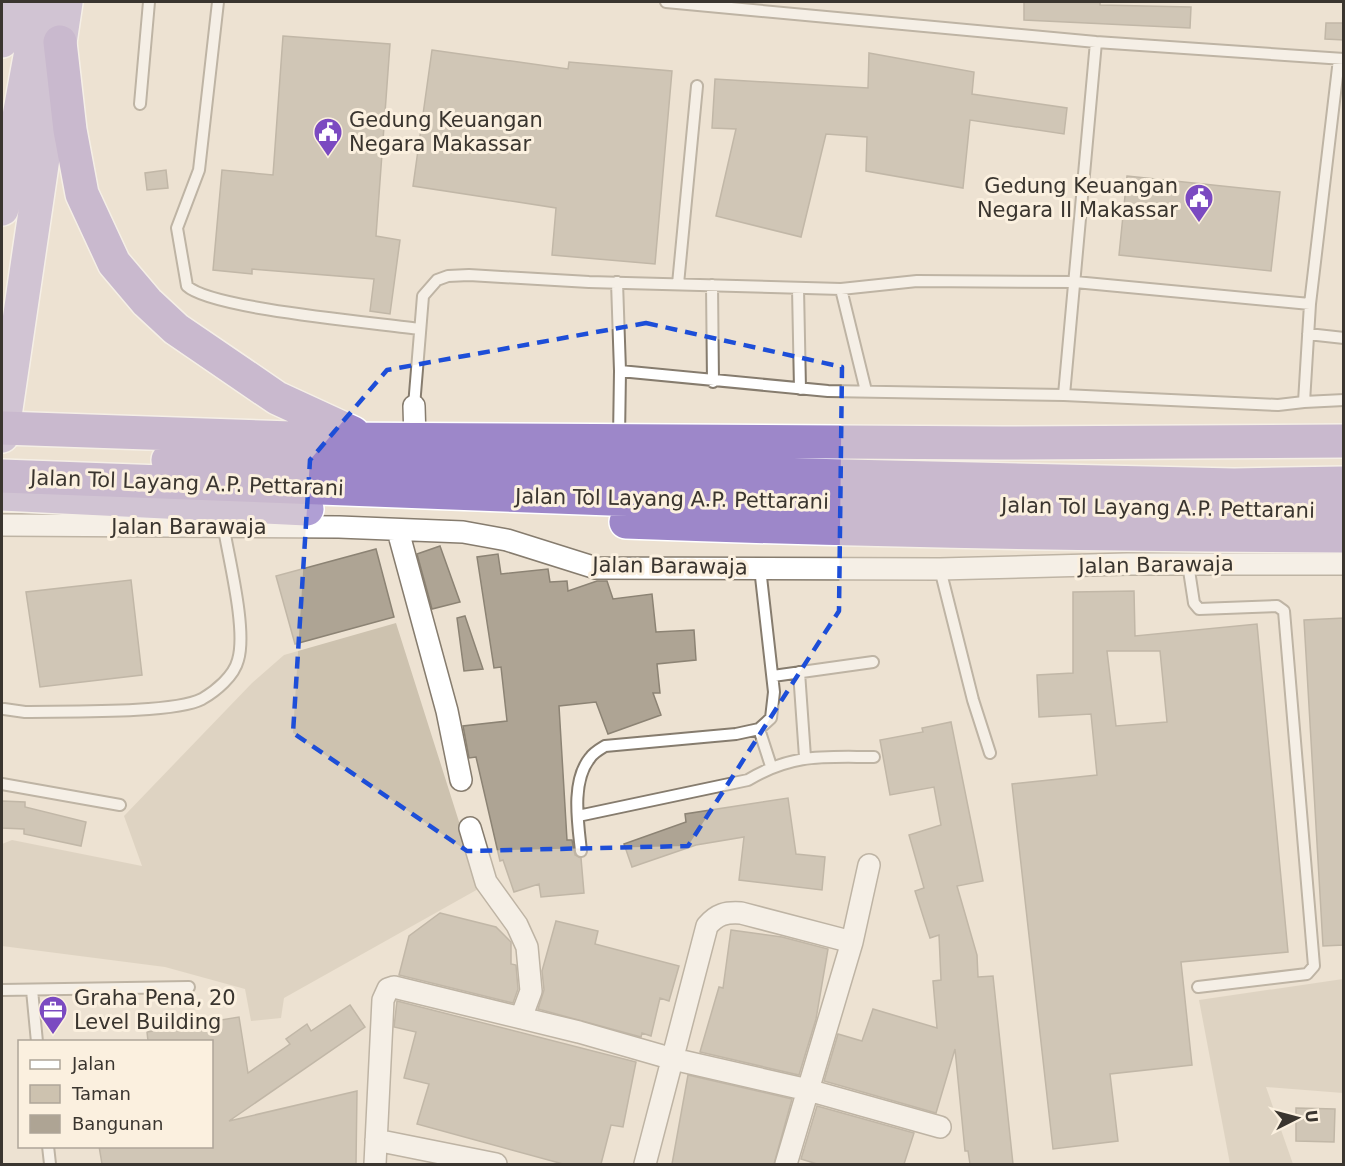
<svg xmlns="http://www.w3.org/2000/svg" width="1345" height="1166" viewBox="0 0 1345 1166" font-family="'DejaVu Sans',sans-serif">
  <rect width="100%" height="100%" fill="#ede2d2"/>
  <!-- green -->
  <path fill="#cdc2af" d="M396,623l84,265 -196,110 -3,20 -30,3 -6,-32 -80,-22 -163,-21v-102l10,-4 130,26 -18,-50 128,-133 32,-28z
    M1343,979v114l-77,-6 27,77h-63l-31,-164z"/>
  <!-- building -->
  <path fill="#aea494" stroke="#8c8374" stroke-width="1.5" fill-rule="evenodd" d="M1024,2h76v3l91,2 -1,21 -166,-8z
    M1326,23h18v17l-19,-1z
    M283,36l107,8 -14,192 24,4 -10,74 -20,-3 4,-32 -122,-10v5l-39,-4 9,-100 51,5z
    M432,50l136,19 1,-7 103,9 -17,193 -103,-9 4,-47 -143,-22z
    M869,53l105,19 -2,22 95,14 -3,26 -94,-14 -7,68 -97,-17 1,-34 -41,-3 -25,103 -85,-21 20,-87 -24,-1 3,-49 153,9z
    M166,170l2,18 -21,2 -2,-17z
    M1127,176l153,16 -9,79 -152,-16z
    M440,546l20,56 -28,7 -15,-55z
    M376,549l18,68 -99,27 -19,-68z
    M498,554l3,20 47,-5 2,13 17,-1 1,10 29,-10h10l6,18 39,-5 4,38 38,-2 2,30 -39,4 3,29h-7l8,22 -53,19 -12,-32 -37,4 8,134h5l3,15 6,3 3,35 -43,4 -2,-13 -25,8 -11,-32 -3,1 -24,-104 -7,1 -6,-32 44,-5 -6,-54 -7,1 -17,-111z
    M131,580l11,95 -102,12 -14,-95z
    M1134,591l1,45 122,-12 31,328 -107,10 11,103 -82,9 8,67 -65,8 -41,-365 85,-9 -6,-61 -52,3 -2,-42 36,-2v-81zM1107,651h53l7,71 -51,4z
    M465,616l18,53 -19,2 -7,-53z
    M1344,618v327l-21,1 -19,-326z
    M951,722l32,159 -26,5 20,69 1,22 15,-1 20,188h-43l-2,-13h-3l-10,-102 -19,64 -112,-32 14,-47 24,7 11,-32 64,19 -4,-47 8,-1 -2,-45 -9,3 -15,-47 9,-3 -15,-53 32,-10 -7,-38 -44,8 -10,-55 43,-8 -1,-4z
    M788,798l8,56 29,3 -3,33 -83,-10 5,-43 -48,8 -64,22 -8,-23 62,-22 -1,-8z
    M2,801l23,1v5l61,15 -5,24 -57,-12v-5l-22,-1z
    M440,913l56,14 15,15v22l5,1 2,24 -5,14 -114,-28 10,-39z
    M556,921l42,10 -3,13 84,22 -10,35 -9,-3 -9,38 -9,-3 -1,4 -103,-28 6,-19 -2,-19z
    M731,930l51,7 46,12 -12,70 -17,56 -99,-23 19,-65 4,1z
    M397,1001l239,61 -13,65 -12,-2 -10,39h-38l-146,-40 12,-40 -25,-6 12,-46 -22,-5z
    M350,1005l15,22 -136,94 128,-30 -1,73h-254l-3,-18h113v-105h-64l-1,-9 92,-15 9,56 42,-29 -4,-5 21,-15 4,7z
    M688,1075l104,24 -18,65h-102z
    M817,1106l97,27 -10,31h-87l-16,-5z
    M1296,1108l39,1 -1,33 -38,-1z"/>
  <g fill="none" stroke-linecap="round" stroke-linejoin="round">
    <!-- service casing -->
    <g stroke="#867c6e" stroke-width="14">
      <path id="service" d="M218,2l-19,168 -22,58 10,58c24,23 190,37 232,43
        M666,2l430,40 248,17
        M140,104l9,-102
        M617,282l3,89 -1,67
        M678,284l19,-198
        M712,285l1,97
        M798,288l2,101
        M841,289l25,102
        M1308,334l36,4
        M620,371l208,20 236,4 32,-353
        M1064,395l214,10 26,-3 6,-98 29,-245
        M1304,402l40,-2
        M414,406l9,-110 14,-16 11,-4 21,-1 120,7 252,7 76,-8 158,1 235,22
        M1188,564l6,39 5,6 78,-3 7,5 30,355 -7,8 -109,13
        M940,569l33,131 17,53
        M799,672l6,85
        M773,676l100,-14
        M4,709l21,3c37,-1 148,2 177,-13 14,-8 32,-23 36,-39 9,-30 -9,-100 -14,-131
        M759,729l12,37
        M2,784l118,21
        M578,816l170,-36c45,-27 76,-23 126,-23
        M581,851c-3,-28 -10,-70 9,-93 3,-5 10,-9 15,-12l131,-12 23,-5 12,-11 3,-26 -14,-124
        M2,990l187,-3
        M32,990l5,52
        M48,1146l2,18"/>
    </g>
    <!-- minor casing -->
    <g stroke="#867c6e" stroke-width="24">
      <path id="minor" d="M414,406l1,34
        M2,525l337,2 124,5 44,8 89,28 344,1 187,-5h217
        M398,531l49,180 14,69
        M470,828l16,54 31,43 10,22 4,44 -10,27
        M376,1140l120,24
        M375,1164l8,-164 5,-11 6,-2 185,45 94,27 135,31 132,37
        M645,1164l62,-238c10,-12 19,-14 34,-13l111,29
        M786,1164l66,-222 17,-77"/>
    </g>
    <!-- trunk casing -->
    <g stroke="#fff" stroke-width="36">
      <path id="trunk" d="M2,41l6,-39
        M2,209l38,-207
        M2,436l64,-434
        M2,494l305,15"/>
    </g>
    <!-- motorway casing -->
    <g stroke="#fff" stroke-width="36">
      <path id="motorway" d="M60,42l10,88 12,64 32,69 33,39 29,27 101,69 76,35
        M3,428l318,11 680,4 343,-2
        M168,460l1066,25 110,-2
        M2,476l608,23 734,10
        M626,522c239,9 478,13 718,14"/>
    </g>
    <!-- service -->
    <use href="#service" stroke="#fff" stroke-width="10"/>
    <!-- minor -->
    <use href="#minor" stroke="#fff" stroke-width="21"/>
    <!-- trunk -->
    <use href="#trunk" stroke="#b09fd4" stroke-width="33"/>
    <!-- motorway -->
    <use href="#motorway" stroke="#9d87c9" stroke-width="33"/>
  </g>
  <!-- marked area -->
  <path d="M0 0H1345V1166H0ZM646,323l196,44 -3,244 -151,235 -221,5 -174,-118 17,-273 77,-90z" fill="#ede2d2" fill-opacity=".55" fill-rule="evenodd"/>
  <path fill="none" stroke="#1d4ed8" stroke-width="4.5" stroke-dasharray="12 8" stroke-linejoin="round" d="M646,323l196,44 -3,244 -151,235 -221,5 -174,-118 17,-273 77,-90z"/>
  <!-- icons -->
  <defs>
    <g id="civic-pin" transform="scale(1.5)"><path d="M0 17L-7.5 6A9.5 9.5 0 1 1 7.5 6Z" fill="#7b4ac1" stroke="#fbf0df"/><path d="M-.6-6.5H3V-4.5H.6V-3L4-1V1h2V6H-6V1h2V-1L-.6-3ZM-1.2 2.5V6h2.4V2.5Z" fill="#fff"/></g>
    <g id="office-pin" transform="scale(1.5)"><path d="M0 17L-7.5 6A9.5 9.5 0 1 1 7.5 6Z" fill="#7b4ac1" stroke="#fbf0df"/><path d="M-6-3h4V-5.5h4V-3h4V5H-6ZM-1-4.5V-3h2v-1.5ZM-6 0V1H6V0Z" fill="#fff"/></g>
  </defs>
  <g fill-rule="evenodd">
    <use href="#civic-pin" x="328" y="132"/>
    <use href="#civic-pin" x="1199" y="198"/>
    <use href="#office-pin" x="53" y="1010"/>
  </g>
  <g text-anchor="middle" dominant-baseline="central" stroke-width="6" stroke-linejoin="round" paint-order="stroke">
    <!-- poi labels -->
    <g font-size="21" fill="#3a352f" stroke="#fbf0df" text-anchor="start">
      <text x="349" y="120">Gedung Keuangan<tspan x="349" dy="24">Negara Makassar</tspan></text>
      <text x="1178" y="186" text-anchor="end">Gedung Keuangan<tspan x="1178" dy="24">Negara II Makassar</tspan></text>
      <text x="74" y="998">Graha Pena, 20<tspan x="74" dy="24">Level Building</tspan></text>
    </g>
    <!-- street labels -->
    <g font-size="21" fill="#3a352f" stroke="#fbf0df">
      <text transform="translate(187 483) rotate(2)">Jalan Tol Layang A.P. Pettarani</text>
      <text transform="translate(672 499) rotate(1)">Jalan Tol Layang A.P. Pettarani</text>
      <text transform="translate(1158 508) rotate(1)">Jalan Tol Layang A.P. Pettarani</text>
      <text x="189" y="527">Jalan Barawaja</text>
      <text transform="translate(1156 565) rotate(-1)">Jalan Barawaja</text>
      <text transform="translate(670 566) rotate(1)">Jalan Barawaja</text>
    </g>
  </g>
  <!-- border -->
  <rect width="1345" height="1166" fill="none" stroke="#3a352f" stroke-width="6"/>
  <!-- legend -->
  <rect x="18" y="1040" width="195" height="108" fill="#fbf0df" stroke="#aea599" stroke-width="1.5"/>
  <rect x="30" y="1060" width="30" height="9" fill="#ffffff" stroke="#aea599" stroke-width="1.5"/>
  <text x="72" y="1070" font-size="18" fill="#3a352f">Jalan</text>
  <rect x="30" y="1085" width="30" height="18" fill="#cdc2af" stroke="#aea599" stroke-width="1.5"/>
  <text x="72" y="1100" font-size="18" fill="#3a352f">Taman</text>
  <rect x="30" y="1115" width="30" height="18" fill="#aea494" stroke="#aea599" stroke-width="1.5"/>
  <text x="72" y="1130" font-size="18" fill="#3a352f">Bangunan</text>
  <!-- north arrow -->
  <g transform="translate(1297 1118) rotate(84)" stroke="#fbf0df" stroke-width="4.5" paint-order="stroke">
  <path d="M0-4.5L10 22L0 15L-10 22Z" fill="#3a352f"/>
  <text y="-9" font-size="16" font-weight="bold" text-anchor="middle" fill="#3a352f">U</text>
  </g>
</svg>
